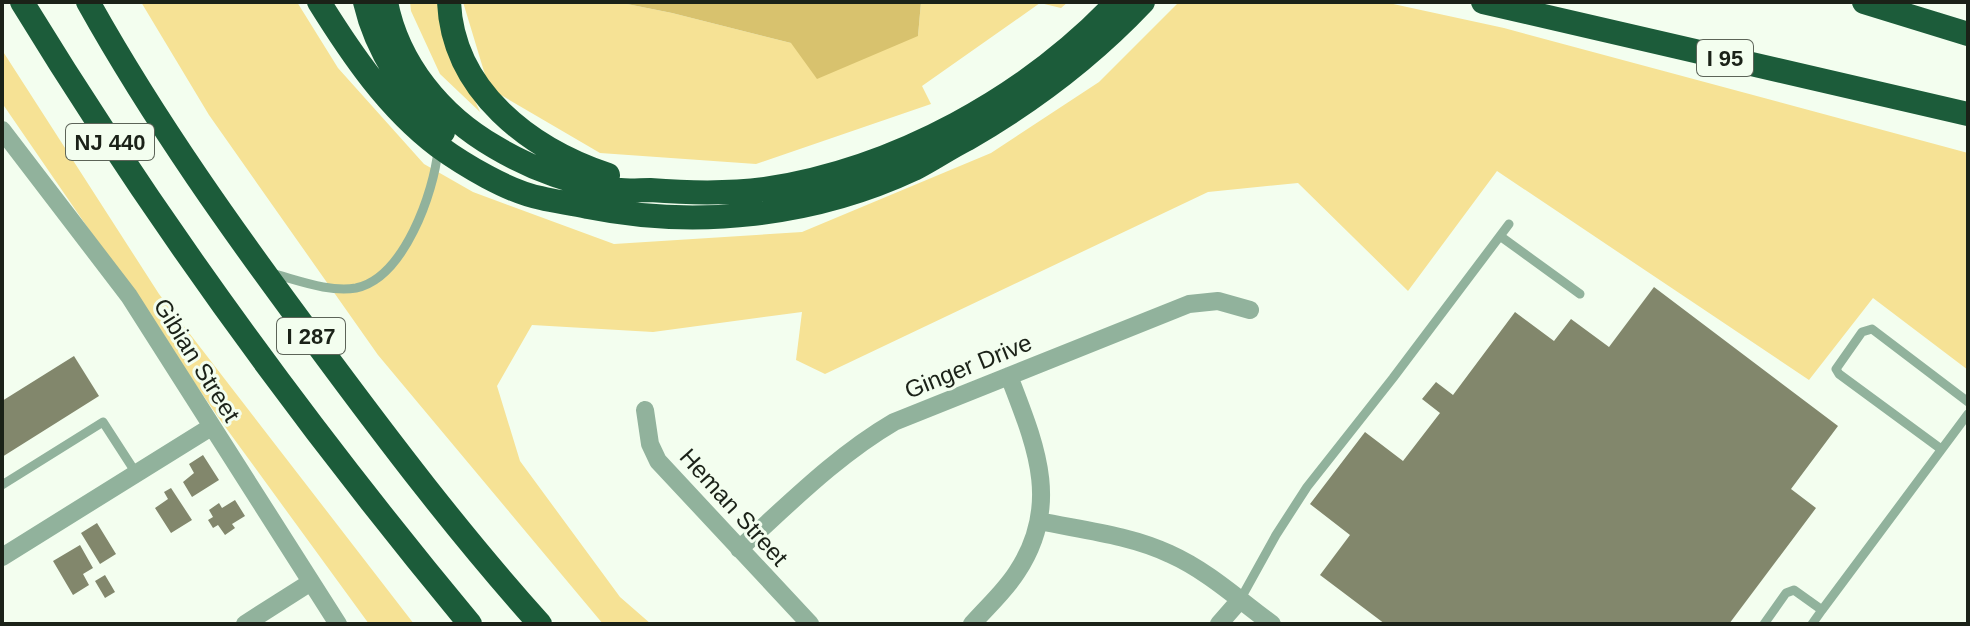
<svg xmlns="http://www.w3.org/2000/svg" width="1970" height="626" viewBox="0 0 1970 626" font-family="Arial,sans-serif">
  <rect width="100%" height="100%" fill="#f3feef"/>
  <!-- green -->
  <path fill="#f6e295" d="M141,2h156l41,66 86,96 49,28 141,52 188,-12 189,-79 108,-71 80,-80h205l120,26 464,125v217l-95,-72 -64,82 -312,-209 -89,120 -110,-108 -90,9 -383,182 -29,-14 6,-48 -149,20 -121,-7 -35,61 23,75 100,136 31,27h-48l-225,-269 -169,-240z
    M410,2h29v18l41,92 -40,-38 -29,-63z
    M463,2h154l55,11 119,30 127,-7 3,-34h147l-7,6 -21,-5 -118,83 9,18 -175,60 -156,-11 -111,-65z
    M2,50l157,244 255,330h-45l-151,-207 -216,-314z"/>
  <!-- forest -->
  <path fill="#d8c26e" d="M617,2h304l-3,34 -101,43 -26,-36 -119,-30z"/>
  <!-- building -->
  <path fill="#82876c" d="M1654,287l184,139 -47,63 25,19 -87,116h-344l-65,-49 30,-40 -40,-31 55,-72 38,29 37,-48 -18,-14 14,-17 17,13 62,-83 39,29 17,-22 38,28z
    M74,356l25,40 -97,61v-56z
    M203,455l16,25 -27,17 -9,-15 11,-9 -5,-9z
    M171,488l21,32 -21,13 -16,-25 13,-9 -4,-7z
    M235,500l10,16 -13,8 3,4 -10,7 -7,-10 -5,3 -5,-8 5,-3 -4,-7 10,-7 3,5z
    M97,523l19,31 -16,10 -19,-31z
    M80,545l13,23 -10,6 6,11 -16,10 -20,-34z
    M105,575l10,17 -10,6 -10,-17z"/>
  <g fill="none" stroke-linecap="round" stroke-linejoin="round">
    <!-- service -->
    <path stroke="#91b29c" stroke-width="9" d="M1500,236l80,58
      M270,273c25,6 59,20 86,15 48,-10 78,-96 82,-138
      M1941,449l-102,-75 -3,-5 26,-37 10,-3 96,73
      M2,485l101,-63 33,51
      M1240,600l36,-65 31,-48 86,-109 116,-154
      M1764,624l22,-31 8,-3 28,20 146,-196
      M1812,624l10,-14"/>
    <!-- minor -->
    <path stroke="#91b29c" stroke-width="18" d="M2,130l127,166 209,328
      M645,410l5,34 8,17 152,163
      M1039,521c43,9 91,14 131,33 38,17 69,46 102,70
      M739,549c50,-45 97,-93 155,-127l295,-118 29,-3 32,9
      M2,557l209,-130
      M245,624l66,-42
      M972,624c15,-17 33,-33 45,-52 45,-68 18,-128 -8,-196
      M1219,624l21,-24"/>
    <!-- motorway -->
    <path stroke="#1c5c3a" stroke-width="24" d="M22,2c135,221 283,423 448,622
      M88,2c67,120 147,232 229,342 71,96 143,191 223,280
      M319,2c33,53 69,106 119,144 26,19 71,46 103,52 15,4 31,5 47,9 109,22 226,9 326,-38 18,-9 35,-21 53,-30 66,-38 124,-82 176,-137
      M365,2c12,52 42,92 78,130
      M386,2c12,62 55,114 109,145 37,22 82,39 125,43 10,1 20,0 30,0 38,3 77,4 115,-1 131,-20 261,-91 352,-187
      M449,2c4,89 81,147 159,173
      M1483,2l485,112
      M1864,2l104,32"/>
  </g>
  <g text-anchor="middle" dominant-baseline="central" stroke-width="6" stroke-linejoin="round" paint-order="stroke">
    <!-- shield labels -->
    <g fill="#f3feef" stroke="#5c6458" stroke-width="2">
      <rect x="1697" y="40" width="56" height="36" rx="6"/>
      <rect x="66" y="124" width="88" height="36" rx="6"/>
      <rect x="277" y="318" width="68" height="36" rx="6"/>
    </g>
    <g font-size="22" font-weight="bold" fill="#1b2218">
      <text x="1725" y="58">I 95</text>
      <text x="110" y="142">NJ 440</text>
      <text x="311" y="336">I 287</text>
    </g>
    <!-- street labels -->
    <g font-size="24" fill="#1b2218" stroke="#f3feef">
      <text transform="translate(197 360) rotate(58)">Gibian Street</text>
      <text transform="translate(968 366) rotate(-22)">Ginger Drive</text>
      <text transform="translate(734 507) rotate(48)">Heman Street</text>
    </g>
  </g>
  <!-- border -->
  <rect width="1970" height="626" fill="none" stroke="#1b2218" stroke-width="8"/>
</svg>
